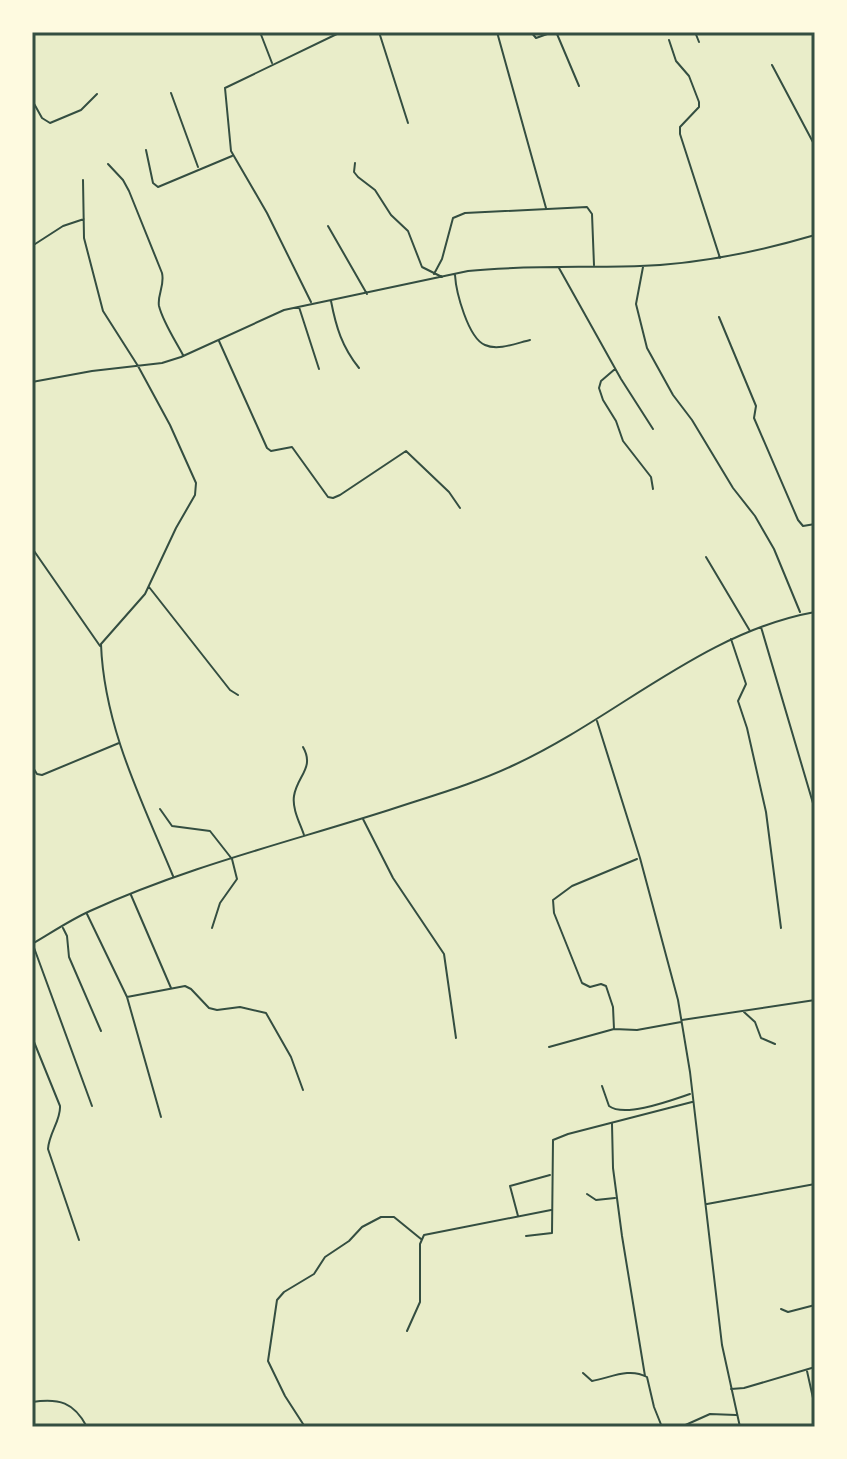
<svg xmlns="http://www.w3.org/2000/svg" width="847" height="1459" viewBox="0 0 847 1459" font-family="Karla,sans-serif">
  <rect width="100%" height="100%" fill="#e9edc9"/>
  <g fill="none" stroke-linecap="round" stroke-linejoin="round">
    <!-- minor -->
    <path stroke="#344e41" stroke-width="2" d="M260,32l12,31
      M379,32l29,91
      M497,32l49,176
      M531,32l5,6 14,-5 7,1 22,52
      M695,32l4,10
      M669,40l7,21 13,15 10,26v5l-19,20v7l40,124
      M772,65l43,81
      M171,93l27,74
      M32,100l10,18 8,5 31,-13 16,-16
      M146,150l7,33 5,4 74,-31
      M355,163l-1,9 4,5 17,13 16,25 17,16 14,36 20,10
      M108,164l15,16 6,11 33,82c3,13 -5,22 -3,33 4,16 16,34 24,49
      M83,180l1,58 19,73 35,55 32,59 26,58 -1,12 -19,33 -31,66 -44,50c3,83 41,157 72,232
      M328,226l39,68
      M32,246l31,-20 21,-7
      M643,267l-7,37 11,44 26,47 19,25 41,68 22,28 19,33 26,63
      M559,268l62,111 32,50
      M434,274l8,-15 11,-41 12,-5 122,-6 5,7 2,51
      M455,275c1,17 13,63 30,70 13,6 32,-2 45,-5
      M331,301c5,26 11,46 28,67
      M311,302l-44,-89 -36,-62 -6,-63 116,-56
      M299,307l20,62
      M719,317l37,89 -2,12 44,102 5,6 12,-2
      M219,341l48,107 4,3 21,-4 36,50 5,1 7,-3 66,-44 43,41 11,16
      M615,369l-14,12 -2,7 4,12 13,21 7,20 28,36 2,12
      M32,382l60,-11 70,-8 19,-6 103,-47 184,-39c57,-6 115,-3 172,-5 61,-2 117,-14 175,-31
      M32,548l68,98
      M706,557l44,74
      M149,587l81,103 8,5
      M761,627l54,183
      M731,639l15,45 -8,17 9,27 19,84 15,116
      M597,721l43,137 38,142 12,72 32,273 18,82
      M303,747c12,21 -6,29 -9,49 -2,13 6,27 10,39
      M32,766l5,8 5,1 77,-32
      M160,809l12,17 38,5 22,28 5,20 -17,24 -8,25
      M363,819l30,59 51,76 12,84
      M131,895l40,93
      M87,914l40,83 34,120
      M63,928l4,8 2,21 32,74
      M32,944c19,-11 38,-24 58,-33 96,-44 199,-69 299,-101 42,-14 85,-26 125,-45 102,-47 189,-133 301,-153
      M33,945l59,161
      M127,997l58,-11 6,3 18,19 8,2 23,-3 26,6 25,44 12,33
      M744,1012l11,10 6,16 14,6
      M682,1020l133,-20
      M614,1029l-1,-22 -7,-21 -5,-2 -11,3 -8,-4 -28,-70 -1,-13 19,-14 65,-27
      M32,1037l28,69c1,14 -11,27 -12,43l31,91
      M549,1047l65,-18 23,1 44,-8
      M602,1086l7,20c16,12 63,-6 81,-12
      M612,1124l1,44 9,68 23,140
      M587,1194l9,6 19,-2
      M707,1204l108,-20
      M518,1216l-8,-30 40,-11
      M526,1236l26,-3 1,-93 15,-6 124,-32
      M781,1309l7,3 27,-7
      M407,1331l13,-29v-58l4,-9 127,-25
      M807,1371l8,36
      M583,1373l9,8c18,-3 37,-14 55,-4l7,30 8,20
      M731,1389l13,-1 71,-21
      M32,1402c27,-4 42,0 55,25
      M305,1427l-20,-31 -17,-35 9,-61 7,-8 30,-18 11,-17 24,-16 13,-14 19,-10h13l27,22
      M681,1427l29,-13 26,1"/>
  </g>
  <!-- border -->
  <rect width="847" height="1459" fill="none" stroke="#fefae0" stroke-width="68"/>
  <rect x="34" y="34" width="779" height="1391" fill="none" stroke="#344e41" stroke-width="3"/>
</svg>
